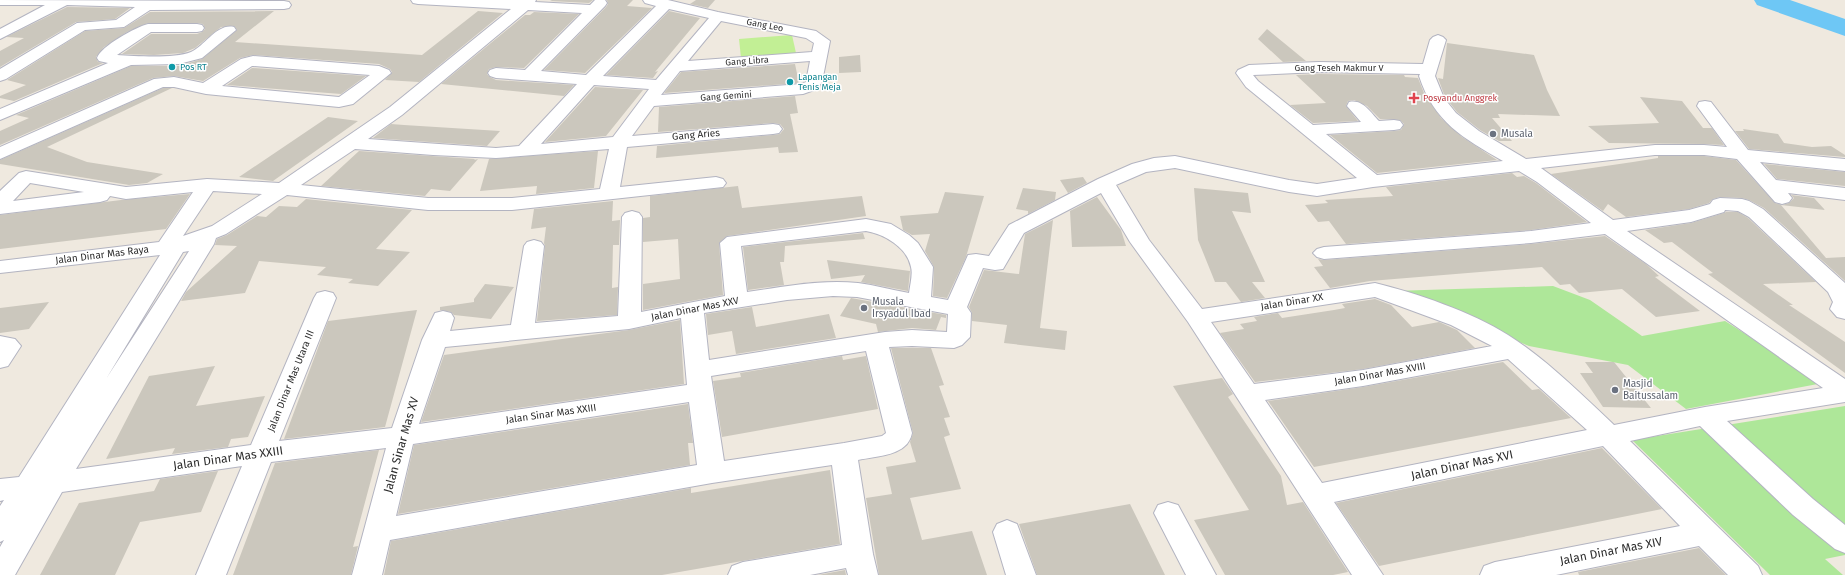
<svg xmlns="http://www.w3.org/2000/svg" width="1845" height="575" viewBox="0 0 1845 575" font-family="'Fira Sans',sans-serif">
  <rect width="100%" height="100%" fill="#efe9df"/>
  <!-- green -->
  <path fill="#aee799" d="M1553,286l37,14 52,36 83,-15 98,62 -137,26 -58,-44 -99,-19 -136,-55z
    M1845,406v149l-20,4 18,16h-73l-138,-135z"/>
  <!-- pitch -->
  <path fill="#c2ef95" d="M792,35l4,18 -55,5 -2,-19z"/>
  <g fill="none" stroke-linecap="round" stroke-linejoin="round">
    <!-- river -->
    <path fill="#6ec7f5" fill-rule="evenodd" d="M1754,0h36l55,19v17l-88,-31z"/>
  </g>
  <!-- building -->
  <path fill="#cbc7bd" d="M552,0h41l-4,3 -39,-2z
    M607,0h26l-6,6 25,2 -67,65 -41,-3 62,-63 2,-3z
    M696,0h19l-7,8 -18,-4z
    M67,7l63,1 -15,11 -39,3 -76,45v-16l24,-13 -18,-1z
    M274,11l-39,31 187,13 56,-44 25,2 -84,69 -34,-2 7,-8 -2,-3 -11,-5 -126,-9 -13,3 -37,23 -29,-5 -21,2 -153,67v-14l29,-13 -13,-3 115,-49h48l23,-7 35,-29 -3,-4 -13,1 -26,21 -12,5 -29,2 -32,-1 29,-20h46l5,-2 3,-3 -2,-5 -6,-1h-49l-21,9 -23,15 -8,10 2,5 5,1 -89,38 -14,-3v-2l26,-11 -19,-5 78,-49 39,-3 26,-16z
    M669,11l31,7 -45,54 3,-1 -5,7 -47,-3z
    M534,12l45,2 -55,54 -28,-1 -7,2 -2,5 3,3 6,3 78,5 -10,11 -123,-12 84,-69h5z
    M1267,29l39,32 -23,1 -25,-23z
    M1447,43l87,12 13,35 13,26 -62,-2 2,4h-8l20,23h-13l-19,-11 -23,-18 -12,-15 -7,-19 5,1z
    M860,55l1,17 -22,1v-16z
    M795,64l4,19 -135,10 17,-21z
    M252,68h1l113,8 -25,18 -114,-9z
    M1319,74l85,1 1,2 13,1 6,15 17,25 21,19 35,23 -120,13 -47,-38 64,-4 7,-1 3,-6 -4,-4 -20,-1 -13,-13 -13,-6 -6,1 -2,5 12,15 -45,2 -23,-18 36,-2 -30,-28z
    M595,87l48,3 -37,46 -61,6z
    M163,88h9l-125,59 40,15 76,12 -16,9 -18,2 -129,-21v-4z
    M795,96l3,17 -8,1 8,38 -19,1 -1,-6 -122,11 1,-12 116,-11 7,-1 4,-5 -4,-5 -7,-1 -115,9 1,-25z
    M1640,97l42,4 21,27h9l12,17 -20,-1 -95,-1 -21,-17 71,-3z
    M328,117l30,4 -85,60 -34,-4z
    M391,124l13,1 96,6 -13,15 -114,-8z
    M1743,129l35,5 6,9 28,4 19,-1 14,9v2l-96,-8 -14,-18h9z
    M359,151l116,8 -1,1 4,-1 -28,32 -19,-2 -6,7 -104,-10z
    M598,151l-4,37 -58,6 1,-8 -57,5 9,-32z
    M1658,156h46l32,4 39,43 7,2 7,-2 5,-5 -3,-3 23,3 11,12 -44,-5 45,53 19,-1v24l-81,-73 -15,-8 -7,-2 -22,-1 -7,2 -4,4 -20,6 -63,8 -18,-13 -5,7 -52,-37 82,-12 25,-4z
    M1764,164l81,8v14l-68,-7z
    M1512,173l5,4 7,-1 12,7 51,39 -56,8 -185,14 -17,-23 -11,1 -13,-17 23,-2 -3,-3 68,-4 -7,-9z
    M1083,177l4,6 -19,10 -8,-13z
    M738,186l4,22 120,-12 4,20 -139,20 -8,7 4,52 -80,15v-26l37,-5 -2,-40 -35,3v-24l7,-1v-21z
    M1023,188l33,4 -1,8 -27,14v-3l-12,-2z
    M1194,188l54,5 3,20 -19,-2 33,71h-13l13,16 -24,4 -15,-20h-11l-17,-42z
    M945,192l39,4 -18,61 -19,41 -14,-2 1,-29 -9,-16 5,-17 -18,1 -9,-5 -3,-14 38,-3z
    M190,194l-24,35 -166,20v-34l121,-15h-1z
    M1097,197l24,33 5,16 -54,1 -2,-36z
    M306,199l106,11 -36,39 34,3 -32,34 -30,-3 5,-4 -36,-4 9,-8 -67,-6 -14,32 -64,8 5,-9 51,-46 -22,-1 2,-6 10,-4 30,-19 9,1 13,-11 18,1z
    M613,201l-1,20 8,-1 -1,25h-6l-1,43 6,-1 -1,28 -80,6 8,-75 -1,-3 2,-16 -15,2 3,-20z
    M1726,212h12l10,6 68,64 -53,2 30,21h-4l56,37v31l-137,-99 5,-1 -41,-31 -8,1 -19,-13 46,-7 33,-10z
    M1053,220l-13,108 27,3 -2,19 -61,-7 3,-18 -35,-4v-8l-3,-6 15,-37 35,4 6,-40z
    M863,233l2,6 -80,7 -1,16h-4l4,23 -36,5 -5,-43z
    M1605,236l41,28 13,12 -4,1 45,34 -44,6 -34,-28 -43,4 -9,-9 -10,1 -18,-18 -172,14 -40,7 -16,-21 9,-1 -5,-7 6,1 207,-16z
    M827,260l83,11 -2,20 -47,-9 4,-7 -34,4z
    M485,284l29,3 -23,32 -37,-4 -3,-3 -11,-2v-3l34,-5v-3z
    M851,298l95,17v3l-5,-1 -5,13 -24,-2 -34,4 -2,-8 -36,-8z
    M1375,299l16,6 21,22 27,-5 18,8 18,18 -112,21 -108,13 -35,-49 24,-4 -4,-5 17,-3 -3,-4 24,-4 4,5 52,-8 11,-2 -3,-4z
    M49,302l-20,27 -29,4v-25z
    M752,307l4,20 73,-13 7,24 -100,16 -4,-23 -24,4 -2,-21z
    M417,310l-32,117 -101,12 44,-118z
    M680,320l4,64 -263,38 23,-67 185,-25z
    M891,348h40l13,37 -5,1 11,31 -6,1 6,17 -6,2 17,52 -51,9 12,42 50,-9 15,44h-108l-13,-77 26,-4 -6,-27 30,-5 -6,-20 3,-9z
    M842,356l1,4 23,-4 12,53 -156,28 -9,-56 28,-4 -1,-4z
    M1503,362l29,28 7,-1 32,29 -257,49 -46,-66 95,-14z
    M1585,362h29l37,46 -48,-1 -23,-34h13z
    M215,366l-19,40 69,-10 -17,41 -17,2 -3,8 -56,7 3,-6 -69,11 43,-83z
    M1222,378l11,16 -5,3 53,79 6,29 16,-3 45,70 -15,3h-108l-31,-55 55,-10 -76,-124z
    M688,404l5,39h-5l2,22 -292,49 16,-69z
    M1602,448l60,61 -283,57 -43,-63z
    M379,450l-26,97 5,-1 -7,29h-118l42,-112z
    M830,470l10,74 -178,31h-278l7,-34 300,-53v5z
    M218,471l-17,41 -61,10 -25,53h-75l39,-72 75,-12 6,-12z
    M1130,504l35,71h-128l-18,-51z
    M1699,548l27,27h-147l-1,-3z
    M845,570l1,5h-28z"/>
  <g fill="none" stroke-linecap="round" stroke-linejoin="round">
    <!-- street casing -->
    <g stroke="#b3b4c1" stroke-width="2">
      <path id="street" d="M0,0l284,1 5,1 2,3 -2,3 -5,1 -134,1 -26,17 -39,3 -79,49 -6,2v-12l77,-46 39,-3 19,-13 -68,-2 -67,34v-10l45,-24h-45z
        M411,0h125l-1,2 55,3 5,-5h10l2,3 -2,3 -64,65 45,4 70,-69 -11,-3 -2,-3h25l50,12 93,18 5,1 14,10 -8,41 -5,7 -14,5 -149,12 -22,30 141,-12 6,1 3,4 -3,4 -6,1 -146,13 -7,40 96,-10 7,2 3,4 -3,4 -211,23h-84l-141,-15 -61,39 -10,4 -2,6 -138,225 175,-24 63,-147 3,-5 8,-2 8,2 3,5 -57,143 113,-13 30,-88 13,-27 8,-2 8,2 3,5 -4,13 61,-6 13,-79 3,-4 7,-2 7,2 3,4 -9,77 83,-7 4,-99 3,-4 7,-2 7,2 3,4 -1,95 84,-16 -5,-53 7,-6 139,-18 25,5 18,11 9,8 15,24 -2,30 17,3 20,-45 8,-1 13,2 20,-31 89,-46 34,-15 22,-6 21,-2 114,24 28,4 40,-6 -111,-91 -10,-14 2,-3 11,-5 70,-3 104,2 7,-24 3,-3 5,-2 5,2 3,3 -11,36 9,22 12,15 23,18 47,28 129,-14h49l23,2 -30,-41 2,-4 6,-1 6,1 37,48 97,9v12l-85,-9 16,18 69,8v12l-57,-7 4,5 -3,4 -7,2 -7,-2 -38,-43 -33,-4h-49l-114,13 72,52 76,-10 21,-6 3,-4 7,-2 22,1 7,2 14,8 82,74v36l-8,-2 -7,-8 3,-7 -5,-10 -79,-75 -11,-6 -13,-1 -1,2 -33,10 -64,9 218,148v23l-118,19 86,78 32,26v28l-10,-4 -42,-34 -93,-89 -70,15 128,125 4,9h-34l-29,-29 -143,29h-76l4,-9 11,-4 185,-36 -77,-80 -269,56 49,73h-31l-164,-253 -58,-80 -29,-49 -77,40 -21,36 -8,1 -12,-2 -16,39 4,6 -1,24 -8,8 -8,3 -42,-2 -23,1 23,86c-4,23 -35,23 -54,27l15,94 5,21h-30l-2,-7 -36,7h-82l4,-9 11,-4 99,-17 -10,-80 -120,18 -322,57 -8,35h-30l34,-127 -115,14 -45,113h-30l46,-109 -180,26 -47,83h-15v-28l4,-7 -4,2v-36l4,-6 -4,1v-22l19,-2 141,-222 -160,18v-12l159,-19 34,-50 -67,7 -16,-3 -3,4 -7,2 -100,12v-23l19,-18 7,-2 100,16 81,-8 72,4 111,-76 121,-98 -93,-5 -5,-1zM669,9l40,9 -53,62 -53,-4zM528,10l54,3 -57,57 -29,-2 -6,2 -2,3 2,3 6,2 81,6 -58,62 -23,2 -128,-9 34,-24zM721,21l85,17 8,5 -2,9 -124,9zM810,61l-4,21 -5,2 -140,11 19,-24zM1319,72l101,2 -1,2c15,46 44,62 84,85l-126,14 -51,-41 68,-4 6,-1 3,-4 -3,-4 -6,-1 -15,1c-9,-9 -16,-22 -30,-19l-2,4 14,16 -48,3 -55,-44 -5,-6zM594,85l55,4 -36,48 -72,7zM355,149l78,6 63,3 113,-9 -9,40 -88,9h-84l-127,-13zM1175,168l114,24 28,4 56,-9 146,-16 18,11 54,41 -60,8 -207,16 -7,2 -4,4 4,4 7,2 207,-16 74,-9 218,154 -118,19 -91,18c-33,-31 -68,-66 -106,-90 -36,-23 -92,-42 -133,-52l-173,26 -53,-69 -33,-55 30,-13zM30,183l54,9 -71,9zM213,191l49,3 -50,32 -29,10zM866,231c18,3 41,16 45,36 2,7 -1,18 -2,26 -17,-3 -34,-8 -51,-10 -37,-4 -75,4 -111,9l-6,-46zM189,251l-83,128 77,-127zM833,296l24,1 91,17 -1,18 -35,-2 -27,2 -176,28 -5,-47 83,-13zM1375,297l76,28 41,21 -129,24 -109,14 -43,-62zM681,318l6,67 -268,39 26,-77 184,-18zM866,351l20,82 -4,3 -38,7 -120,18 -13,-85zM1508,359l79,71 -265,53 -57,-83 98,-14zM689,402l8,63 -301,51 17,-72z
        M148,24h49l5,1 2,3 -2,3 -5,1h-46l-34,23c18,1 57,4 74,-3 14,-6 26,-29 43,-25l2,3 -34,28 -23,6 -48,1 -131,55v-11l108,-46 -9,-2 -2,-3c4,-12 39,-31 51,-34z
        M253,56l126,10 10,4 2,3 -38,31 -14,3 -133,-13 -32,-7h-11l-163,72v-12l154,-68 20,-2 29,6 38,-24zM252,66h1l117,9 -31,22 -117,-11z
        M0,336l15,3 6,7 -13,20 -8,2z
        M1168,502l10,3 38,70h-30l-32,-62 4,-8z
        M1007,520l10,4 19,51h-30l-13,-43 4,-8z"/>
    </g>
    <!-- street -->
    <use href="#street" fill="#fff" fill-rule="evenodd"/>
  </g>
  <!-- markers -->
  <g fill="#0f9aa8" stroke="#fff" stroke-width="1.5">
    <circle cx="172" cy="67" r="4"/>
    <circle cx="790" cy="82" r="4"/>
  </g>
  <path fill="#e0444e" stroke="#fff" stroke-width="1.5" d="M1412 92h4v4h4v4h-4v4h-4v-4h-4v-4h4z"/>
  <g fill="#6b7280" stroke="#fff" stroke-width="1.5">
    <circle cx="1493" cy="134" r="4"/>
    <circle cx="864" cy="308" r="4"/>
    <circle cx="1615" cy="390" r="4"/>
  </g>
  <g text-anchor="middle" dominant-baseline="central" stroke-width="3" stroke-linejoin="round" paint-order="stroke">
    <!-- far-street labels -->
    <g font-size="9" fill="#2d2d2d" stroke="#fff">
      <text transform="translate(765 25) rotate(11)">Gang Leo</text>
      <text transform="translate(747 61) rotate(-4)">Gang Libra</text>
      <text x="1339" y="68">Gang Teseh Makmur V</text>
      <text transform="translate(726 96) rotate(-4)">Gang Gemini</text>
    </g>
    <!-- far-culture labels -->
    <g font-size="9" fill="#0d838f" stroke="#fff" text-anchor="start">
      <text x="180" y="67">Pos RT</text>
      <text x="798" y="77">Lapangan<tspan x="798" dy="10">Tenis Meja</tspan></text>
    </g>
    <!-- far-health labels -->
    <g font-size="9" fill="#be3a42" stroke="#fff" text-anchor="start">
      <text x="1423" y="98">Posyandu Anggrek</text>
    </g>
    <!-- worship labels -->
    <g font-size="10" fill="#5b616d" stroke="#fff" text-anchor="start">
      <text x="1501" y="134">Musala</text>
      <text x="872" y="302">Musala<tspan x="872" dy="12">Irsyadul Ibad</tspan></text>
      <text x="1623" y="384">Masjid<tspan x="1623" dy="12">Baitussalam</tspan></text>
    </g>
    <!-- street labels -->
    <g font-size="10" fill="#2d2d2d" stroke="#fff">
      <text transform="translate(696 135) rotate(-5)">Gang Aries</text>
      <text transform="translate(102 255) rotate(-7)">Jalan Dinar Mas Raya</text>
      <text transform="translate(1292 302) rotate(-9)">Jalan Dinar XX</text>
      <text transform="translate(695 309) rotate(-11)">Jalan Dinar Mas XXV</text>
      <text transform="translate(1380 374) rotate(-10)">Jalan Dinar Mas XVIII</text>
      <text transform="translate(291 381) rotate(-68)">Jalan Dinar Mas Utara III</text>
      <text transform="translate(551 414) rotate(-8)">Jalan Sinar Mas XXIII</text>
    </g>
    <!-- near-street labels -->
    <g font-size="12" fill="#2d2d2d" stroke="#fff">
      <text transform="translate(401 445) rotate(-74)">Jalan Sinar Mas XV</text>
      <text transform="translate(228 458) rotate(-8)">Jalan Dinar Mas XXIII</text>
      <text transform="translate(1462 465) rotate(-12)">Jalan Dinar Mas XVI</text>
      <text transform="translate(1611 551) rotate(-11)">Jalan Dinar Mas XIV</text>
    </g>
  </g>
</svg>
